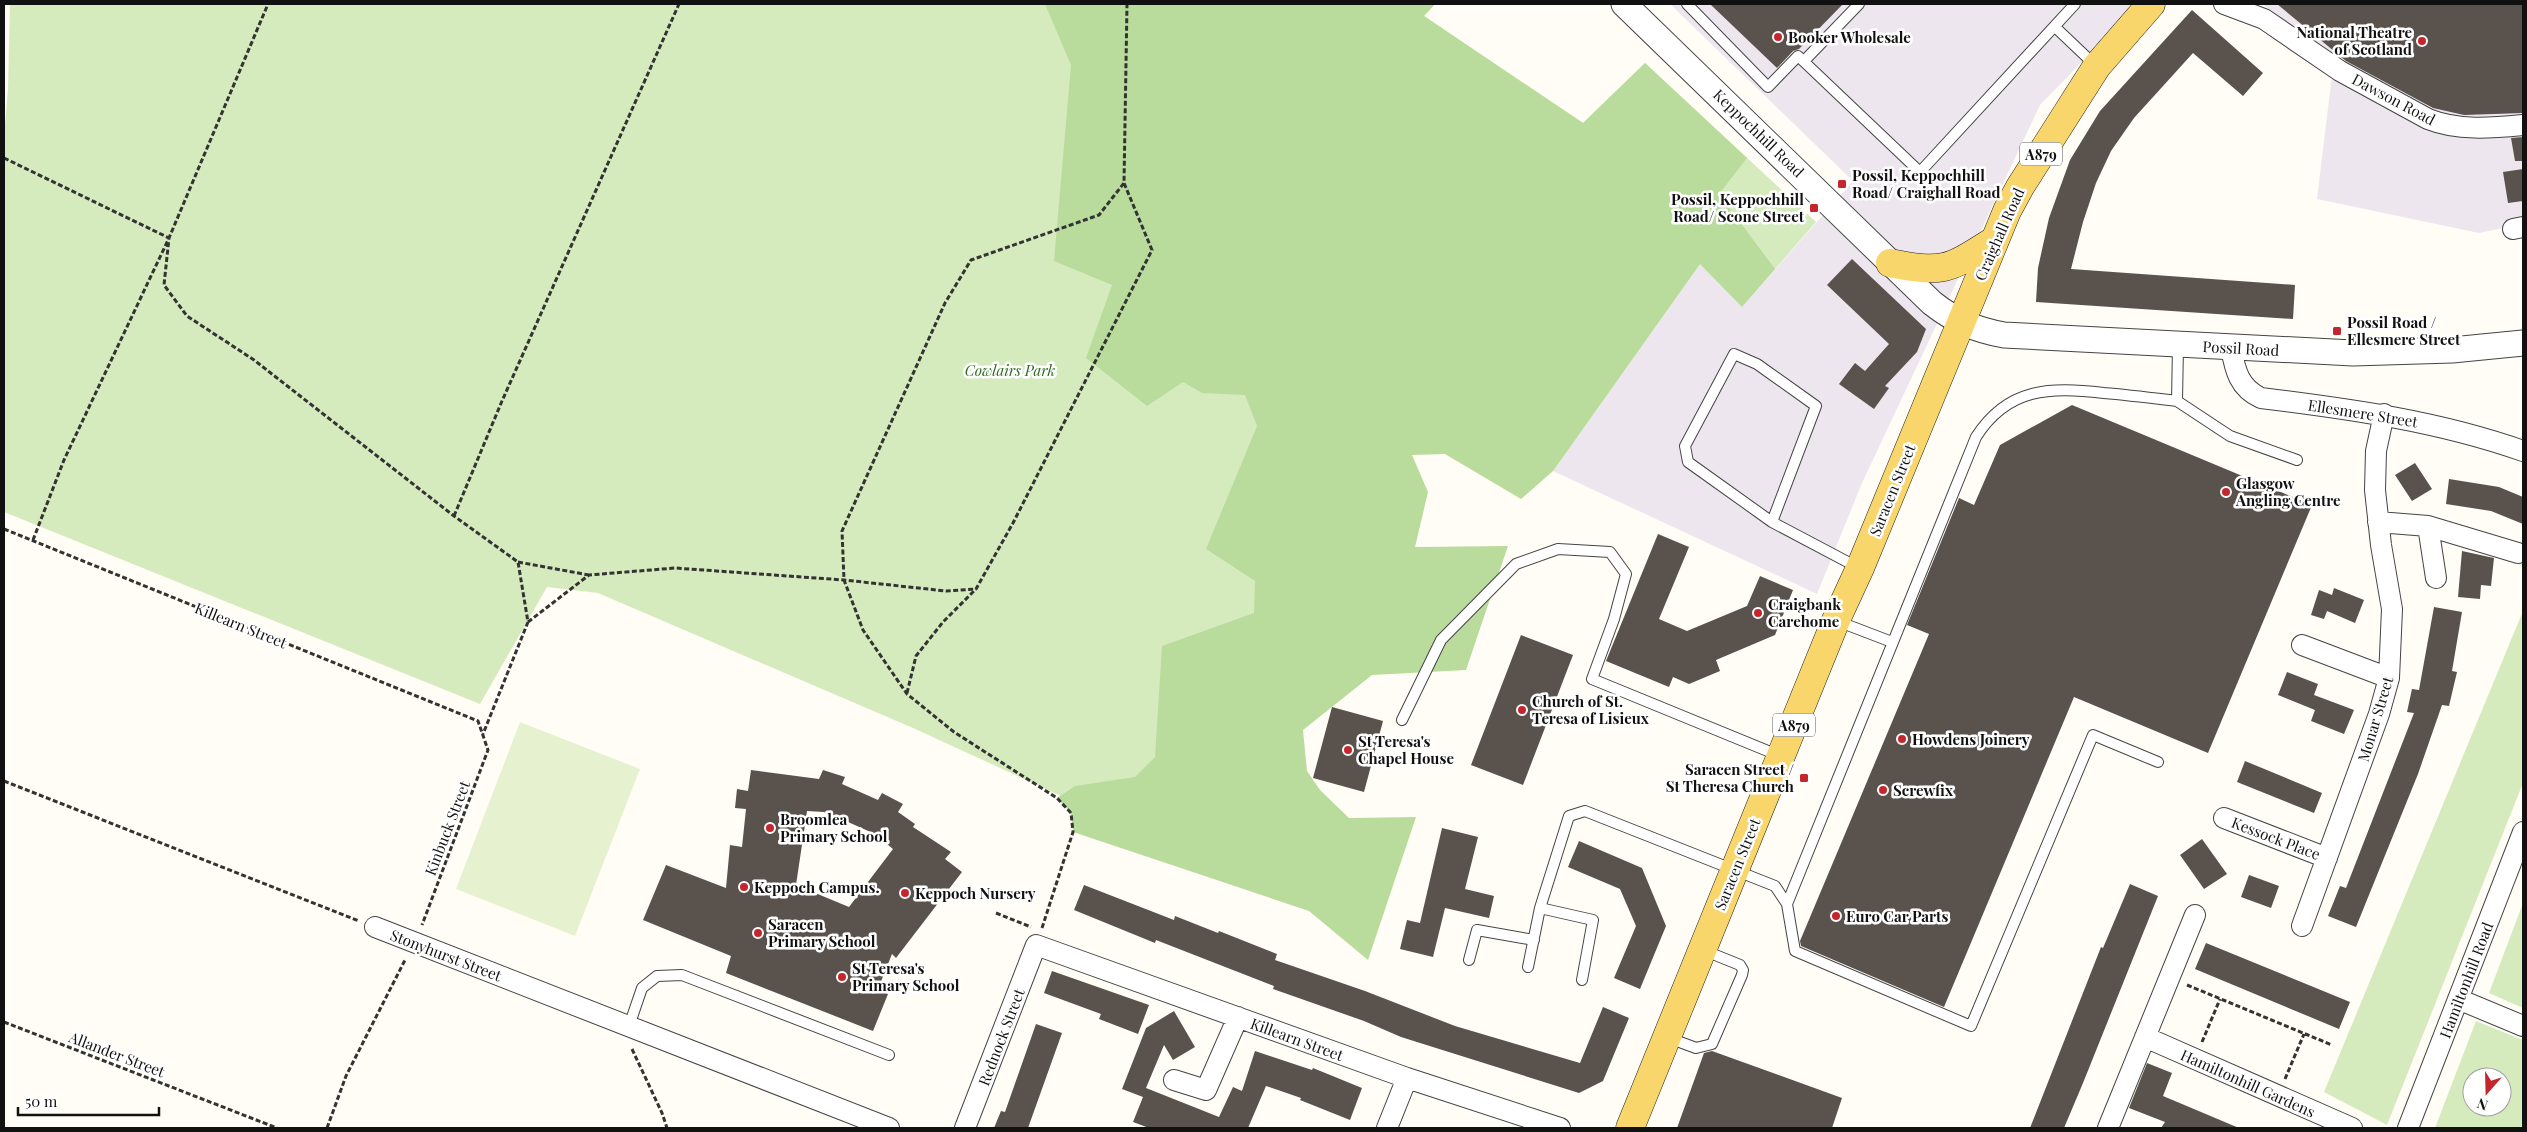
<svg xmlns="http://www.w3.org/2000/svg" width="2527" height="1132" viewBox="0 0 2527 1132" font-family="'Playfair Display',serif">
  <rect width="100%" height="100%" fill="#fffdf5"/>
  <!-- industrial -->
  <path fill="#eee6ef" d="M1670,4h468l-98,101 -178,378 -45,111 -264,-123 147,-207 42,43 111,-126z
    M2262,4h261v220l-44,9 -162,-34 17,-140z"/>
  <!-- green -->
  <path fill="#d5ebbd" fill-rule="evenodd" d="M10,4h1425l-11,12 159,107 62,-60 171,159 -74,85 -42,-43 -147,207 -158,-72 -190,463 -292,-134 -315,-135 -51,-6 -67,117 -476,-192v-375l4,-48z
    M2523,611v172l-136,342 -63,-33z
    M2523,903v105l-34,-15z
    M2476,1021l47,19v88h-88zM2472,1077h30v30h-30z"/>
  <!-- forest -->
  <path fill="#b9dc9c" d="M1045,4h390l-11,12 159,107 62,-60 102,95 -28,36 56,75 -33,38 -42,-43 -147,207 -32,28 -76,-45 -33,1 16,37 -13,55 93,-1 -42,124 -94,5 -69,55 4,41 13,19 29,28 67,-1 -48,143 -59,-49 -236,-79 -2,-19 -14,-15 18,-12 60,-9 20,-20 7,-111 92,-33 1,-32 -49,-32 51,-123 -12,-31 -43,-2 -19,-11 -36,24 -61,-48 26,-73 -58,-24 17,-196z"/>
  <!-- pitch -->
  <path fill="#e6f2cf" d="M520,722l120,47 -65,167 -119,-47z"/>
  <!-- building -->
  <path fill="#5a524d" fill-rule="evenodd" d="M1710,4h133l-44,45 -6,2 -16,17z
    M2277,4h246v109l-59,2 -31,-7 -87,-47z
    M2192,10l71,63 -20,23 -50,-43 -59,65 -23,33 -15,32 -13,39 -12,47 224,16 -2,34 -257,-17 2,-34 11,-50 21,-58 30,-49z
    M2523,137v24h-8l-4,-23z
    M2523,169v32l-15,2 -5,-31z
    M1852,259l74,70 -9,23 -32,34 4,2 -15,21 -35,-25 16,-21 10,8 24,-27 -62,-59z
    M2072,405l240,100 -104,248 -134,-56 -130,310 -143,-61 -1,-5 129,-307 -22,-9 52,-127 15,7 26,-60z
    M2415,463l17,26 -20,12 -17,-26z
    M2449,479l50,8 24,10v27l-32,-13 -45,-7z
    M1658,534l31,13 -30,72 28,12 60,-25 13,-30 33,14 -18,45 -59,25 4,11 -31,13 -16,-7 -4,10 -63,-26z
    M2462,551l32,7 -3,28 -10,-1 -1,14 -22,-2z
    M2334,588l30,12 -9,23 -28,-12 -3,8 -13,-4 8,-25 13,5z
    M2434,607l28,5 -10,59 5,1 -8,34 -7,-1 -24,69 -62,153 -28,-11 12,-30 6,2 68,-175 -7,-1 5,-23 7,1z
    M1521,635l52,20 -50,130 -52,-20z
    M2287,672l31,12 -4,11 40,15 -10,24 -33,-13 4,-11 -37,-15z
    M1332,707l51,14 -19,71 -51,-14z
    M2245,761l77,32 -8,20 -77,-31z
    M751,770l68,9 4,-9 22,7 -3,7 36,16 4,-7 21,11 -5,8 17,12 -2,3 38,25 -6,7 17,13 -66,86 -4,-4 -14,35 10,5 -15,37 -147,-58 5,-17 -88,-36 23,-55 60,23 4,-43 12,2 4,-38 -11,-1 2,-19 11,2zM807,811l17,1 24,10 27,12 18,15 -44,58 -53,-22z
    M1442,828l36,9 -13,52 29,7 -5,22 -44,-10 -12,49 -33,-8 7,-29 13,3z
    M2202,839l25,35 -23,15 -24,-34z
    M1579,841l63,27 24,58 -26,63 -26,-11 22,-52 -16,-37 -52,-22z
    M2249,875l30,11 -8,22 -30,-11z
    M2130,884l28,12 -75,187 -19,45h-34l71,-181 2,1z
    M1084,885l90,35 1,-4 43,17 1,-2 58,23 -2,6 90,31 90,35 125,37 23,-56 26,11 -26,63 -24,12 -178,-56 -37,-16 -91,-32 1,-3 -77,-30 -41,-16 -1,3 -81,-33z
    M2206,943l144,59 -11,27 -144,-60z
    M1052,971l97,34 -11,29 -39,-15 2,-5 -57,-21z
    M1174,1011l21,36 -22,13 -9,-15 -18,43 73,29 14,-30 9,4 13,-40 57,19 1,-2 49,20 -12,32 -50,-20 1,-2 -35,-12 -18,42h-99l-16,-6 10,-25 -21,-8 24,-61z
    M1036,1024l26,9 -34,95h-34l7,-17 4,1z
    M1712,1051l130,47 -10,30h-155l27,-75z
    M2147,1063l25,10 -9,23 76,32h-78l4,-6 -36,-14z"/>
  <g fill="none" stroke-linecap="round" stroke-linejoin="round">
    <!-- service casing -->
    <g stroke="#444" stroke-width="12">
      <path id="service" d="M1687,4l81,83 30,-31 122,116 155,-168
        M2055,27l41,39
        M1804,61l55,-57
        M2178,345l-1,56 53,35 67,24
        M1772,522l44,-116 -59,-42 -23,-10 -49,92 3,16 84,60 87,46
        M1837,621l55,21
        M1402,720l39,-80 75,-76 42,-15 52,3 16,22 -12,45 -22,60 188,77
        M1787,904l189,-467c32,-50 74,-50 128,-44 24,2 48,5 73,8
        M1540,908l53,12 -11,60
        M1469,960l8,-30 57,10
        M1528,967l12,-59 29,-92 16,-5 190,75 12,18 8,47 176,75 122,-291 65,27
        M629,1026l13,-38 15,-12 25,-1 207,80
        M1669,1038l27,10 16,-4 30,-69 1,-5 -3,-5 -37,-15"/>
    </g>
    <!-- minor casing -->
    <g stroke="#444" stroke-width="22">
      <path id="minor" d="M2224,4l40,15 76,52 88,48c30,12 63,9 95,6
        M2513,229l10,-2
        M2231,348c4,22 8,40 30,50 89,11 177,23 262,53
        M2378,522l50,4 90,27
        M2428,526l8,52
        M2302,645l87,33
        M2224,818l103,40
        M2302,926l77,-212 10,-36 3,-69 -11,-64 -6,-55 1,-39 8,-37
        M375,927l514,201
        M2458,999l65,27
        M2145,1037l207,91
        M1174,1080l32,10 32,-73
        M965,1128l71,-183 371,133 153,50
        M1387,1128l20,-50
        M2108,1128l87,-213
        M2408,1128l115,-296"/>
    </g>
    <!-- tertiary casing -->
    <g stroke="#444" stroke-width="27">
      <path id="tertiary" d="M1624,4l308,299c23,18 44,27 72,32l349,18 99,-3 71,-7"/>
    </g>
    <!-- primary casing -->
    <g stroke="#222" stroke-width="29">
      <path id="primary" d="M1890,263c55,11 59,6 105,-23
        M1630,1128l206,-508 24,-52 147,-357 13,-24 77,-121 54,-62"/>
    </g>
    <!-- path -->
    <path stroke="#333" stroke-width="3" stroke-dasharray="5 2.5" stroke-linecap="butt" d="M4,158l165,80 -5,47 23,31 67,44 200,156 64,46 10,60 -45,112
      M454,516l48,-115 177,-397
      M4,529l474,192 10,29 -66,175
      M33,540l31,-80 105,-222 99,-234
      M518,562l71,13
      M528,622l61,-47 86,-7 169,12 102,11 30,-2
      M907,693l9,-37 27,-34 33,-33 37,-66 139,-273 -28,-67
      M4,781l355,140
      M996,913l35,14
      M1042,928l31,-96 -2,-19 -14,-15 -103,-66 -47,-38 -44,-64 -19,-50 -2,-49 103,-228 26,-43 128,-45 25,-32 3,-179
      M2187,985l145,60
      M4,1022l273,106
      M2202,1042l18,-43
      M632,1049l30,64 5,15
      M2285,1079l19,-45
      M327,1128l19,-52 59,-116"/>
    <!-- service -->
    <use href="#service" stroke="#fff" stroke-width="10"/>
    <!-- minor -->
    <use href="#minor" stroke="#fff" stroke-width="20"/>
    <!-- tertiary -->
    <use href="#tertiary" stroke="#fff" stroke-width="25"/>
    <!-- primary -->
    <use href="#primary" stroke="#f9d66b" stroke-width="28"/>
  </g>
  <!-- markers -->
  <g fill="#c4262e" stroke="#fff" stroke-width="2">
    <circle cx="1778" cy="37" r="5"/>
    <circle cx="2422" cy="41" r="5"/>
    <rect x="1837" y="179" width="10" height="10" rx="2.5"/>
    <rect x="1809" y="203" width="10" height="10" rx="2.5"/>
    <rect x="2332" y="326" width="10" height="10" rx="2.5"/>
    <circle cx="2226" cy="492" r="5"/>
    <circle cx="1758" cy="613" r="5"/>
    <circle cx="1522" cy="710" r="5"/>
    <circle cx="1902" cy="739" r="5"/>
    <circle cx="1348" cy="750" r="5"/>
    <rect x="1799" y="773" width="10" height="10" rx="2.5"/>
    <circle cx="1883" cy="790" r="5"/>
    <circle cx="770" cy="828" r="5"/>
    <circle cx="744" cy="887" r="5"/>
    <circle cx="905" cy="893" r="5"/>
    <circle cx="1836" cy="916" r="5"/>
    <circle cx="758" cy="933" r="5"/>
    <circle cx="842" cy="977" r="5"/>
  </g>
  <g text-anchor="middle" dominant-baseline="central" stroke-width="5" stroke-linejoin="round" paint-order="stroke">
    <!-- shield labels -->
    <g fill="#fff" stroke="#585858" stroke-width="1">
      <rect x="2020" y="142.5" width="42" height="23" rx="4"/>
      <rect x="1773" y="713.5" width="42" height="23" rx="4"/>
    </g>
    <g font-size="14" font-weight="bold" fill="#111">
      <text x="2041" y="154">A879</text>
      <text x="1794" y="725">A879</text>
    </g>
    <!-- poi labels -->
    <g font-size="15" font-weight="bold" fill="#111" stroke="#fff" text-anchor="start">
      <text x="2412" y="32" text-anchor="end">National Theatre<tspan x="2412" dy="17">of Scotland</tspan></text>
      <text x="1788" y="37">Booker Wholesale</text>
      <text x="1852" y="175">Possil, Keppochhill<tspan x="1852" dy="17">Road/ Craighall Road</tspan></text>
      <text x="1804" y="199" text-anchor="end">Possil, Keppochhill<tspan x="1804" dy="17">Road/ Scone Street</tspan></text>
      <text x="2347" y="322">Possil Road /<tspan x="2347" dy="17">Ellesmere Street</tspan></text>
      <text x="2236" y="483">Glasgow<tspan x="2236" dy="17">Angling Centre</tspan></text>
      <text x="1768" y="604">Craigbank<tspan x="1768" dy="17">Carehome</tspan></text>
      <text x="1532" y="701">Church of St.<tspan x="1532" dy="17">Teresa of Lisieux</tspan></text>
      <text x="1912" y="739">Howdens Joinery</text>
      <text x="1358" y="741">St Teresa's<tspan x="1358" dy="17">Chapel House</tspan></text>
      <text x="1794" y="769" text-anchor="end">Saracen Street /<tspan x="1794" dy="17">St Theresa Church</tspan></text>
      <text x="1893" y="790">Screwfix</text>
      <text x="780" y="819">Broomlea<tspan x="780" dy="17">Primary School</tspan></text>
      <text x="754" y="887">Keppoch Campus.</text>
      <text x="915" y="893">Keppoch Nursery</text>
      <text x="1846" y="916">Euro Car Parts</text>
      <text x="768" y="924">Saracen<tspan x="768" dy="17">Primary School</tspan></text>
      <text x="852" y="968">St Teresa's<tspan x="852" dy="17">Primary School</tspan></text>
    </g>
    <!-- street labels -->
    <g font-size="15" fill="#111" stroke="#fff">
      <text transform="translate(2394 99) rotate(28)">Dawson Road</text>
      <text transform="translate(1759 133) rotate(44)">Keppochhill Road</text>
      <text transform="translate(1999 234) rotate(-66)">Craighall Road</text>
      <text transform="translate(2241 348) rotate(3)">Possil Road</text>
      <text transform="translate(2363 413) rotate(9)">Ellesmere Street</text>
      <text transform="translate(1892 490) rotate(-68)">Saracen Street</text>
      <text transform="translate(241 625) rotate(22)">Killearn Street</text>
      <text transform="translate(2375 719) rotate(-73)">Monar Street</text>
      <text transform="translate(447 828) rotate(-69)">Kinbuck Street</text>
      <text transform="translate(2276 838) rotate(21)">Kessock Place</text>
      <text transform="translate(1737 864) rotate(-68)">Saracen Street</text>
      <text transform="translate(446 955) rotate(21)">Stonyhurst Street</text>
      <text transform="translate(2466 980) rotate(-69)">Hamiltonhill Road</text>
      <text transform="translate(1001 1037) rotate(-69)">Rednock Street</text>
      <text transform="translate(1297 1039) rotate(20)">Killearn Street</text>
      <text transform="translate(117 1054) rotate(21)">Allander Street</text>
      <text transform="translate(2248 1083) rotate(24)">Hamiltonhill Gardens</text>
    </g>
    <!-- park labels -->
    <g font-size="15" font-style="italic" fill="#2f6b1f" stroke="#fff">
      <text x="1010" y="370">Cowlairs Park</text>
    </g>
  </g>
  <!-- border -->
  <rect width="2527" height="1132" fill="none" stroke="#111111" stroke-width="10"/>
  <!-- north arrow -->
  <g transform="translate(2487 1092) rotate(200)"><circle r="24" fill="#ffffff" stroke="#a0a0a0"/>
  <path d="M0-4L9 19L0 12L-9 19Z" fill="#c4262e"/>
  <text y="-8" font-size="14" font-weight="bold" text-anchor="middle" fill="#111111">N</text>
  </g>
  <!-- scale -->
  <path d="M18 1107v8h141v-8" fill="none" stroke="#111111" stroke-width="2.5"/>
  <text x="25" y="1107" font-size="15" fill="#111111" stroke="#ffffff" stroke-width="4" paint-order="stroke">50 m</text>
</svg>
